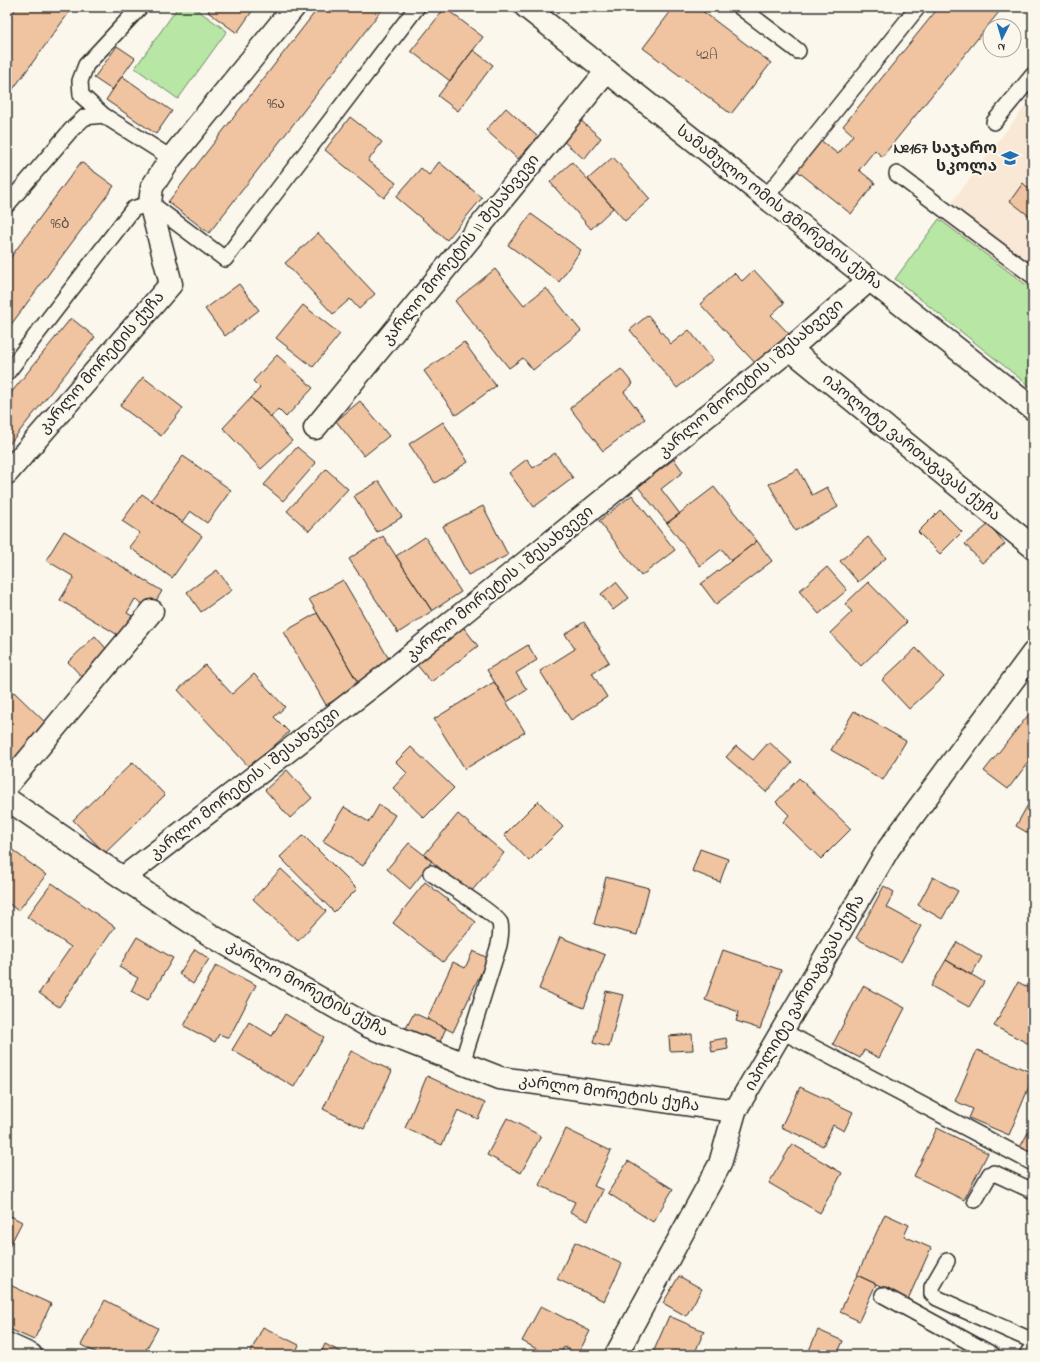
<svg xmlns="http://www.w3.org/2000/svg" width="1040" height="1362" viewBox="0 0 1040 1362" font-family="'Indie Flower','Noto Sans Georgian',sans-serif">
  <rect width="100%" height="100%" fill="#fbf7ec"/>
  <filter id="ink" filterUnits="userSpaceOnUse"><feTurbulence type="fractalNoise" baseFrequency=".025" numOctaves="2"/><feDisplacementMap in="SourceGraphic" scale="8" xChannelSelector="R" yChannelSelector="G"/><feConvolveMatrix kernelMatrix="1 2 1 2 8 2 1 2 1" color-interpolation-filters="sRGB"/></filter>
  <g filter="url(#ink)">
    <!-- built -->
    <path fill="#f8e8d5" d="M1033,96v194l-94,-71z"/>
    <!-- green -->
    <path fill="#b7e6a5" stroke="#718868" d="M178,7h15l34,24 -49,68 -43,-31z
      M939,219l94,71v99l-138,-110z"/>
    <!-- building -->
    <path fill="#f0c4a0" stroke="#2b2b2b" d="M17,7h56l-62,85 -4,-3v-68z
      M211,7h44l-18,26 -29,-21z
      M319,7h65l-175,226 -41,-31z
      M674,7h23l74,56 -40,51 -88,-66z
      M939,7h64l-121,150 -7,-7 -16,20 16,13 -24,31 -56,-45 24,-30 19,15 15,-19 -10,-9z
      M445,8l38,29 -33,44 -39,-30z
      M117,46l18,12 -23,32 -18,-12z
      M473,50l20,15 -35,46 -20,-15z
      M122,76l50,35 -16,23 -50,-34z
      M506,108l32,29 -20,22 -32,-29z
      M350,117l32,25 -14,19 28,22 -12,15 -59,-48z
      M579,119l22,19 -17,21 -22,-19z
      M613,157l37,42 -25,22 -37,-42z
      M81,162l33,24 -107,144v-68z
      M439,162l43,36 -35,42 -51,-43 25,-29 8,7z
      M572,162l41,46 -22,21 -41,-47z
      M1023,183l7,7 3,-4v33l-23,-18z
      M531,214l50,36 -22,32 -51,-37z
      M318,233l57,61 -16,15 -9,-10 -17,15 -48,-51z
      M495,269l29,36 22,-17 35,43 -48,39 -10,-12 -14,10 -54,-67z
      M754,270l30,33 -13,12 19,20 -33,30 -57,-61 34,-31 8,8z
      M239,284l20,26 -34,26 -20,-27z
      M303,305l37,29 -27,33 -37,-29z
      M648,315l23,29 18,-14 24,30 -36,28 -47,-58z
      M71,318l24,19 -88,110v-49z
      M464,342l32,44 -40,29 -32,-44z
      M277,355l36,33 -27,29 -8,-8 -7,8 -20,-19 9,-10 -7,-7z
      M621,369l12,15 -9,8 21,27 -42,32 -33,-43z
      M143,377l40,31 -22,28 -41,-30z
      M251,398l20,19 21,24 -31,28 -38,-41z
      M360,401l29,35 -25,20 -28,-35z
      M443,422l25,40 -33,21 -26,-39z
      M297,447l19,16 -33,38 -19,-16z
      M555,453l18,25 -39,29 -25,-34 18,-14 6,9z
      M183,456l48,34 -24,33 -17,-12 -8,11 -31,-22z
      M674,459l9,13 -22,17 19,25 -13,9 -29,-36z
      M326,469l22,20 -39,42 -22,-20z
      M798,469l14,26 15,-8 11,20 -43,24 -26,-47z
      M379,481l23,36 -25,15 -23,-36z
      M714,487l43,54 -26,20 -9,-12 -22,17 -33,-43z
      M142,494l60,42 -30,42 -43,-31 11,-14 -18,-12z
      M632,495l43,55 -34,26 -42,-55z
      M483,506l25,49 -40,20 -25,-49z
      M940,510l22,22 -22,22 -22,-22z
      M989,524l16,20 -23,19 -17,-19z
      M64,531l98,60 -11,18 -16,-10 -8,14 9,5 -13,20 -63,-38 14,-23 -28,-17z
      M383,536l49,75 -34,22 -49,-74z
      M425,537l36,55 -29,19 -36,-55z
      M868,537l18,21 -28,24 -18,-21z
      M757,541l15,20 -56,43 -15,-20z
      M827,567l20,23 -28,24 -20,-23z
      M217,570l15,20 -31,22 -14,-20z
      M343,580l50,86 -33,20 -51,-87z
      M616,582l13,16 -16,12 -12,-16z
      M868,582l39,40 -46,44 -31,-33 22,-21 -7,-8z
      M317,613l43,73 -34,19 -42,-73z
      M584,622l25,40 -17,11 15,24 -36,23 -31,-49 35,-22 -10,-15z
      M461,624l17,22 -47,36 -18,-22z
      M95,636l17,19 -27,25 -17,-18z
      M528,645l9,15 -21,13 11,17 -20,12 -20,-32z
      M916,648l28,29 -35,32 -27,-29z
      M205,665l27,29 22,-20 31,33 -11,10 15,15 -39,36 -72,-78z
      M494,682l31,50 -60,37 -31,-50z
      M14,692l33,32 -36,38 -4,-4v-59z
      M1033,709v47l-25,33 -24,-18z
      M854,711l52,30 -23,39 -52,-30z
      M769,742l23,21 -26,29 -40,-35 10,-11 17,14z
      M411,747l43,41 -30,30 -31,-30 14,-15 -11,-11z
      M133,762l32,33 -60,58 -32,-33z
      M287,770l25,28 -22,20 -25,-28z
      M799,778l52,51 -30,30 -38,-37 6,-7 -13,-13z
      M538,801l25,26 -34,34 -25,-26z
      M1030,801l3,2v33l-17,-10z
      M379,805l16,10 -32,51 -40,-25 21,-34 25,15z
      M458,814l46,39 -34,40 -46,-38z
      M303,835l54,54 -23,23 -54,-55z
      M409,843l23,18 -22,28 -23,-20z
      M7,846l39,29 -28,36 -11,-9z
      M700,849l28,10 -8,23 -28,-11z
      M281,869l45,42 -28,30 -45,-42z
      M606,877l43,11 -12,47 -43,-11z
      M933,877l25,14 -16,28 -24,-14z
      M425,882l51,40 -33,40 -50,-39z
      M52,883l63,44 -56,80 -20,-14 32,-46 -44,-30z
      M884,886l10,6 -8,15 35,19 -20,36 -45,-24z
      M137,937l36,21 -25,42 -17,-9 7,-13 -19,-11z
      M560,937l45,18 -21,53 -45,-19z
      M957,942l25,15 -11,18 -25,-15z
      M195,949l14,10 -16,25 -14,-10z
      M723,950l58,20 -21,59 -24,-8 3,-9 -34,-12z
      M473,951l15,7 -35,74 -26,-13 26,-57 12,6z
      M946,960l38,22 -15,25 -38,-21z
      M216,965l40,20 -27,53 -10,-4 -4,8 -31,-16z
      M1018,982l15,8v56l-39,-20z
      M863,986l42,22 -26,50 -15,-8 -4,8 -27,-14z
      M606,991l17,4 -14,52 -16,-4z
      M414,1013l32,15 -8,18 -33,-16z
      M285,1014l39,23 -30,50 -62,-37 17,-28 23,14z
      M692,1034l1,16 -23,1 -1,-15z
      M726,1038l2,11 -16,3 -2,-11z
      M977,1050l56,23v4l-24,58 -40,-17 4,-9 -18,-8z
      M351,1051l41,20 -28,58 -41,-20z
      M427,1076l58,27 -7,16 -20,-9 -16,35 -37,-17z
      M800,1087l53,25 -9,19 -11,-6 -10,21 -42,-19z
      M507,1118l34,18 -20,37 -34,-18z
      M1031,1127l2,1v30l-15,-7z
      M937,1128l51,25 -24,47 -50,-24z
      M566,1129l45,22 -17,35 9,4 -15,31 -18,-9 5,-10 -36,-17z
      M792,1144l50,29 -22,40 -51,-30z
      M628,1161l45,28 -20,33 -45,-29z
      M7,1214l15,8 -15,29z
      M885,1214l24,11 -5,11 27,12 -23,51 -51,-24z
      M575,1242l47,22 -18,37 -47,-22z
      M857,1275l19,9 -17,37 -19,-9z
      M679,1276l23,13 -16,27 -23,-13z
      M10,1285l41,19 -17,36 -27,-12v-38z
      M105,1300l53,28 -15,27h-42l-20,-10z
      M541,1306l49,25 -12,23 -14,-7 -4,8h-12l-26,-14z
      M669,1316l35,15 -10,24h-42z
      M263,1327l36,18 -5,10h-41l-3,-2z
      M818,1330l25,11 -6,14h-30z
      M325,1344l22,11h-27z"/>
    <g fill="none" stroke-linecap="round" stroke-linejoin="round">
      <!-- lane casing -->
      <g stroke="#2b2b2b" stroke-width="18">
        <path id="lane" d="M740,7l58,44
          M103,115l-22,-20 -1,-14 6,-16 54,-58
          M994,122l39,-47
          M897,174l136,102
          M766,197l152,-190
          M7,205l64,-75 14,-13 18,-2 68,43
          M7,373l126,-164 17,-6 75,56 192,-252
          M431,873c11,8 65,41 69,50 2,8 0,15 -1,22l-37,118
          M782,1031l251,132
          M975,1200l15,-26 4,-1 39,18
          M947,1261l-15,26v7l5,4 96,43
          M883,1295l110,60"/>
      </g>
      <!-- street casing -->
      <g stroke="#2b2b2b" stroke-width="25">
        <path id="street" d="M790,349l243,198
          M315,428l292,-357
          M7,473l164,-189 -21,-81 2,-16 19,-29 123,-151
          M7,784l2,-1 143,-172
          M7,799l116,79 89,58 156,90 132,52 235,33
          M123,878l257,-198 410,-331 79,-69
          M7,1344l24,11
          M616,1355l104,-191 15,-53 154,-263 144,-195"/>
      </g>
      <!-- secondary casing -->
      <g stroke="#2b2b2b" stroke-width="25">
        <path id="secondary" d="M526,7l507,402
          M1031,1355l2,-3"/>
      </g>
      <!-- lane -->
      <use href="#lane" stroke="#fbf7ec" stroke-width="15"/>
      <!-- street -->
      <use href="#street" stroke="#fbf7ec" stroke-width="22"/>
      <!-- secondary -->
      <use href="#secondary" stroke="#fbf7ec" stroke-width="22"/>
    </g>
  </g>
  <!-- icons -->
  <defs>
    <g id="school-bare" transform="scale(1.38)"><path d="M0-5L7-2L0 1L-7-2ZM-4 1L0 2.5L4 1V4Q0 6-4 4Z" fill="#1f6fb2" stroke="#fbf7ec" stroke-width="2.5" paint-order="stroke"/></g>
  </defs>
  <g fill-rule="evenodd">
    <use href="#school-bare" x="1010" y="158"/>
  </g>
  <g text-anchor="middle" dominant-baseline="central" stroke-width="4" stroke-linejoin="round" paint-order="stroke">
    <!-- number labels -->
    <g font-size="14" fill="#5c5148">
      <text x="707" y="55">42A</text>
      <text x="276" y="104">96ა</text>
      <text x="60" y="224">96ბ</text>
    </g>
    <!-- poi labels -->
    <g font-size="16" font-weight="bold" fill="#2b2b2b" stroke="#fbf7ec" text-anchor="end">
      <text x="997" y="149">№167 საჯარო<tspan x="997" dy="18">სკოლა</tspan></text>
    </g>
    <!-- street labels -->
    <g font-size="16" fill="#2b2b2b" stroke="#fbf7ec">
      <text transform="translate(779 208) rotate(38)">სამამულო ომის გმირების ქუჩა</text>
      <text transform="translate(461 250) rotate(-51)">კარლო მორეტის II შესახვევი</text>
      <text transform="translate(102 363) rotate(-49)">კარლო მორეტის ქუჩა</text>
      <text transform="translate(751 379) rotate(-40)">კარლო მორეტის I შესახვევი</text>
      <text transform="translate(911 448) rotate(39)">იპოლიტე ვართაგავას ქუჩა</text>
      <text transform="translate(500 584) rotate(-39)">კარლო მორეტის I შესახვევი</text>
      <text transform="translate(245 784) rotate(-38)">კარლო მორეტის I შესახვევი</text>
      <text transform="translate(307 989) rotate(29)">კარლო მორეტის ქუჩა</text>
      <text transform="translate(805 993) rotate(-60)">იპოლიტე ვართაგავას ქუჩა</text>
      <text transform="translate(609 1094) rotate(8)">კარლო მორეტის ქუჩა</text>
    </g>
  </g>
  <!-- margin -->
  <rect width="1040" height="1362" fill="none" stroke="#fbf7ec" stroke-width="24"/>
  <rect x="12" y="12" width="1016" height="1338" fill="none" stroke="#2b2b2b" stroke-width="1.5" filter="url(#ink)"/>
  <!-- north arrow -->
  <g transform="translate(1002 38) rotate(185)"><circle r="19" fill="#fbf7ec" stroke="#a8a59f"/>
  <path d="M0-3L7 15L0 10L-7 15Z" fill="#1f6fb2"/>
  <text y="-6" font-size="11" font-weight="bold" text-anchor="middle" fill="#2b2b2b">N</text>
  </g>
</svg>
